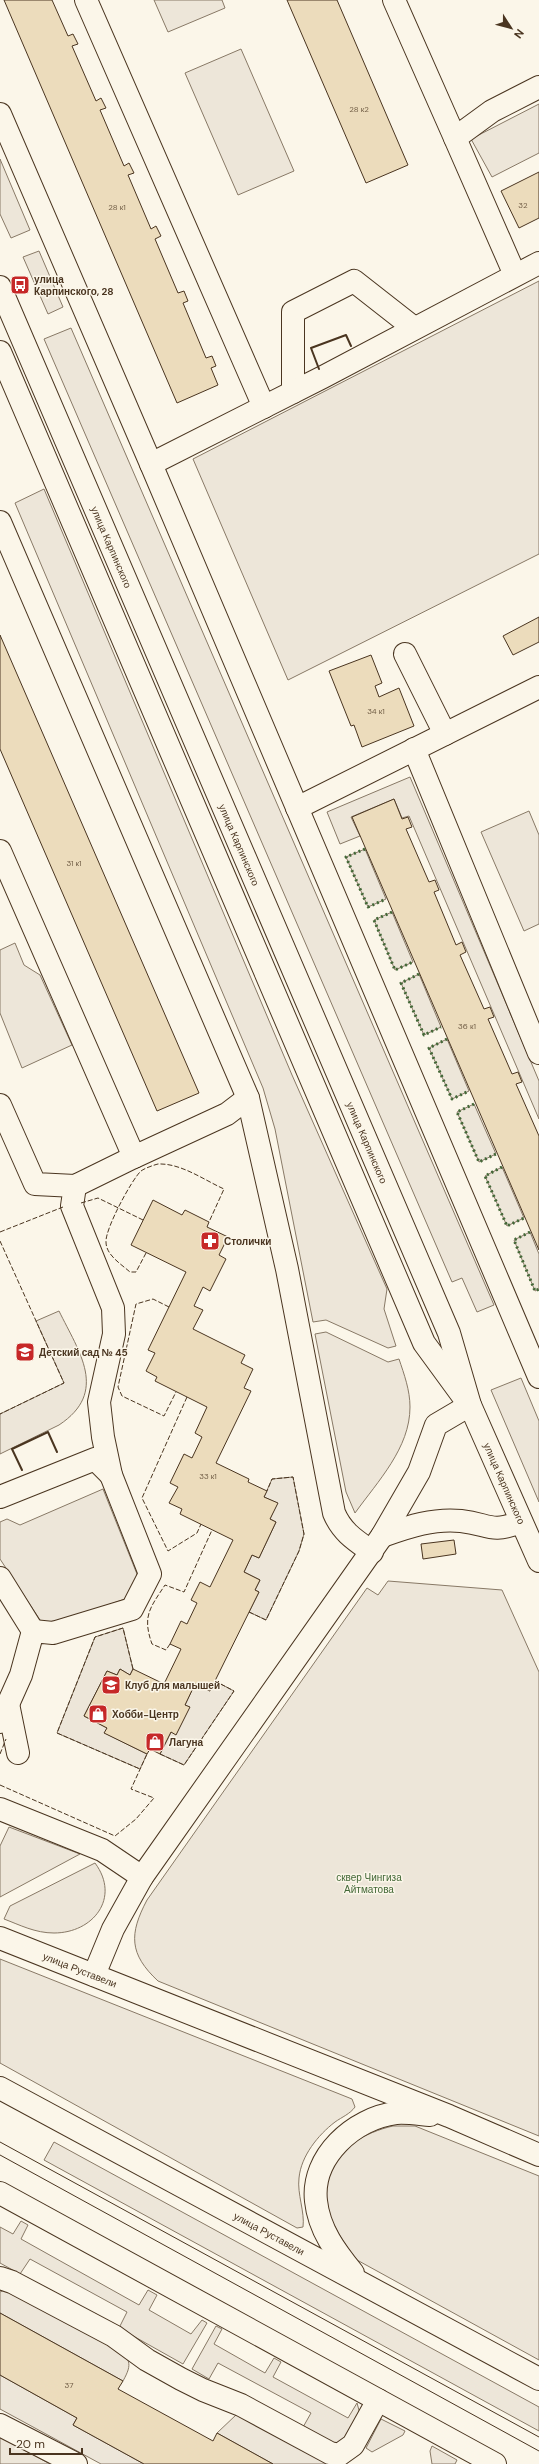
<svg xmlns="http://www.w3.org/2000/svg" width="539" height="2464" viewBox="0 0 539 2464" font-family="'DM Sans',sans-serif">
  <rect width="100%" height="100%" fill="#fbf6e9"/>
  <!-- green -->
  <path fill="#ede6d9" stroke="#887966" d="M154,0h68l3,8 -57,24z
    M241,49l53,122 -56,24 -53,-122z
    M539,104v49l-47,24 -21,-38z
    M0,159l30,71 -19,8 -11,-24z
    M39,251l24,56 -15,7 -25,-57z
    M539,281v273l-251,126 -95,-221z
    M71,328l423,977 -17,7 -15,-34 -10,4 -408,-943z
    M44,489l248,586 95,214 -3,20 12,37 -8,2 -62,-28 -13,2 -38,-193 -12,-41 -248,-585z
    M410,777l129,304v38l-130,-303 -7,2 -8,-19 -43,18 9,19 -20,8 -13,-32z
    M529,811l10,24v89l-15,7 -43,-99z
    M365,849l21,50 -18,8 -22,-50z
    M392,912l21,50 -18,8 -21,-50z
    M15,943l9,22 16,10 32,70 -50,23 -22,-55v-63z
    M419,974l22,53 -17,8 -23,-52z
    M447,1039l22,52 -17,8 -23,-51z
    M474,1104l22,50 -17,8 -22,-50z
    M502,1167l22,51 -17,8 -22,-50z
    M530,1232l9,22v35l-4,2 -21,-51z
    M59,1311c20,41 50,81 0,114l-59,29v-40l64,-31 -28,-62z
    M326,1332l62,30 11,-3c5,15 11,31 11,48 0,41 -32,74 -55,106l-9,-21 -31,-158z
    M521,1378l18,43v81l-48,-112z
    M293,1477l11,57 -5,17 -33,69 -17,-8 10,-20 -4,-2 5,-10 -16,-8 8,-17 7,3 17,-36 -6,-3 7,-16 -13,-6 8,-18z
    M103,1489l34,85 -1,8 -11,17 -77,27 -6,-3 -42,-64v-37l7,-3 13,6z
    M388,1581l114,9 37,82v464l-381,-155c-29,-27 -29,-47 -11,-81l220,-312 11,7z
    M123,1628l10,41 -3,6 -10,-6 -3,6 -10,-4 -23,45 23,12 -2,5 42,21 -7,15 -83,-36 38,-96z
    M215,1681l19,10 -50,74 -24,-11 11,-22 5,2 13,-27 -4,-2 10,-21 15,7z
    M9,1827l71,27 -80,43v-51z
    M95,1863c26,35 -2,70 -41,70 -19,0 -34,-8 -50,-14l6,-13z
    M0,1959l352,140 3,8c-5,7 -13,10 -20,15 -17,13 -34,34 -36,56 -2,16 6,34 4,49l-6,1 -297,-165z
    M393,2126h22l124,50v184l-182,-100c-16,-20 -38,-53 -31,-81 8,-30 40,-47 67,-53z
    M54,2142l485,265v24l-495,-271z
    M21,2221l7,4 -7,14 118,66 9,-15 9,5 -8,15 42,24 11,-14 5,3 -24,41 -64,-36 8,-16 -97,-53 -10,15 -20,-11v-36l13,7z
    M4,2290l112,55c14,15 17,18 7,36l-123,-68v-21z
    M216,2326l6,3 -8,15 51,29 9,-15 7,4 -8,15 75,41 9,-15 3,11 -19,29 -9,2 -30,-16 9,-16 -93,-50 -9,16 -17,-10z
    M0,2375l77,43 -4,7 71,39h-43l-101,-55z
    M237,2414l102,50h-66l-56,-31z
    M381,2419l24,12 -2,4 -31,17 -6,-4z
    M0,2437l50,27h-50z
    M432,2446l25,14 -2,4h-23l-2,-13z"/>
  <!-- building -->
  <path fill="#ecdcbc" stroke="#4a3520" d="M4,0h48l16,36 5,-2 5,10 -6,2 24,55 5,-3 5,10 -6,2 24,56 5,-3 5,10 -6,2 23,54 5,-3 5,10 -6,3 23,54 6,-2 4,10 -5,2 23,55 6,-2 4,10 -5,2 7,17 -41,18z
    M287,0h50l71,165 -42,18z
    M539,172v46l-20,10 -18,-37z
    M539,617v25l-26,13 -10,-19z
    M0,635l199,458 -42,18 -157,-362z
    M371,655l11,28 -7,3 4,11 20,-9 15,38 -52,21 -8,-22 -3,1 -22,-55z
    M394,799l8,20 6,-2 4,10 -6,2 23,53 6,-2 4,10 -5,2 22,53 6,-3 4,10 -6,3 24,54 6,-2 4,10 -6,2 24,55 6,-2 4,10 -6,2 23,52v114l-187,-433z
    M153,1200l29,15 3,-5 24,12 -2,5 21,10 -9,18 7,4 -16,32 -7,-4 -9,19 9,4 -10,19 52,26 -4,8 12,6 -9,19 7,3 -35,72 33,16 -1,3 19,9 -3,6 14,6 -8,16 6,3 -17,36 -7,-3 -8,17 16,8 -5,10 4,2 -49,99 -15,-7 -10,21 5,2 -14,28 -5,-3 -11,22 -10,-5 -3,5 -43,-21 3,-5 -23,-12 23,-45 10,4 3,-6 10,6 3,-6 31,15 17,-35 -11,-5 11,-23 6,3 10,-21 -6,-3 9,-18 10,5 23,-47 -53,-26 2,-5 -13,-6 9,-16 -8,-4 14,-29 8,4 10,-21 -7,-4 12,-26 -52,-26 2,-4 -11,-6 9,-18 -7,-3 38,-78 -55,-27z
    M454,1540l2,14 -33,5 -2,-15z
    M0,2313l123,68 -5,8 95,52 4,-8 56,31h-129l-71,-39 4,-7 -77,-43z"/>
  <g fill="none" stroke-linecap="round" stroke-linejoin="round">
    <!-- minor casing -->
    <g stroke="#4a3520" stroke-width="24">
      <g id="minor">
        <path d="M86,0l178,407"/>
        <path d="M394,0l61,138"/>
        <path d="M0,114l151,350 388,913"/>
        <path d="M515,275l-60,-137 37,-27 47,-24"/>
        <path id="s1" d="M0,287l449,1046 21,72 69,156"/>
        <path d="M0,352l424,991 38,52"/>
        <path d="M293,392v-80l61,-31 60,47"/>
        <path d="M151,464l172,-87 216,-114"/>
        <path d="M0,522l248,576 39,171 47,244c8,19 21,27 38,39"/>
        <path d="M405,654l40,80"/>
        <path d="M414,749l125,304"/>
        <path d="M297,808l242,-121"/>
        <path d="M0,851l134,306 93,-43 21,-16"/>
        <path d="M0,1105l35,79 40,2 59,-29"/>
        <path d="M0,1497l95,-38 16,16"/>
        <path d="M382,1536c26,-9 51,-18 79,-15 29,3 28,13 60,1"/>
        <path d="M0,1578l33,53"/>
        <path d="M8,1704l10,49"/>
        <path d="M0,1722l21,-47 12,-44 20,2 79,-24 18,-35 -39,-99 -8,-38 -4,-35 15,-68 -1,-26 -41,-102 3,-20"/>
        <path d="M0,1809l102,41 40,27"/>
        <path d="M94,1975l19,-46 29,-52 240,-341 37,-64 17,-47 34,-20"/>
        <path d="M0,2193l495,271"/>
        <path d="M0,2278l12,4 102,54 33,24 34,19 22,11 38,15 89,48 9,2 14,-10 25,-45"/>
        <path d="M0,2425l76,39"/>
      </g>
    </g>
    <!-- major casing -->
    <g stroke="#4a3520" stroke-width="24">
      <g id="major">
        <path id="s2" d="M0,1938l449,178 90,39"/>
        <path id="s3" d="M0,2088l539,291"/>
        <path d="M353,2273c-17,-21 -34,-43 -37,-72 -5,-44 38,-83 80,-88 10,-1 23,1 34,2"/>
      </g>
    </g>
    <!-- minor -->
    <use href="#minor" stroke="#fbf6e9" stroke-width="22"/>
    <!-- major -->
    <use href="#major" stroke="#fbf6e9" stroke-width="22"/>
    <!-- tram -->
    <path stroke="#4a3520" stroke-width="1" d="M0,2142l539,295
      M0,2155l539,296"/>
    <!-- hedge -->
    <path stroke="#436837" stroke-width="3" stroke-dasharray="2 3" stroke-linecap="butt" d="M365,849l-19,8 22,50 18,-8
      M392,912l-18,8 21,50 18,-8
      M419,974l-18,9 23,52 17,-8
      M447,1039l-18,9 23,51 17,-8
      M474,1104l-17,8 22,50 17,-8
      M502,1167l-17,9 22,50 17,-8
      M530,1232l-16,8 21,51 4,-2"/>
    <!-- fence -->
    <path stroke="#4a3520" stroke-width="1" stroke-dasharray="5 2" stroke-linecap="butt" d="M81,1203l17,-5 45,22
      M0,1232l63,-25
      M0,1241l64,142 -64,31
      M146,1253l-10,19h-6c-9,-8 -24,-17 -24,-30 -1,-13 26,-63 35,-71 4,-3 13,-6 17,-7 23,-1 46,16 66,25l-15,33
      M169,1307l-16,-8 -17,5 -18,83 4,9 42,20 12,-24
      M187,1397l-45,101 26,53 29,-18 4,-9
      M249,1612l17,8 33,-69 5,-17 -11,-57 -21,2 -5,12
      M170,1644l-4,6 -14,-6c-10,-28 -2,-36 13,-59l19,7 28,-62
      M133,1669l-10,-41 -28,9 -38,96 83,36
      M0,1754l6,-15
      M160,1754l24,11 50,-74 -19,-10
      M0,1785l115,51 21,-17 18,-21 -23,-9 16,-35"/>
    <!-- wall -->
    <path stroke="#4a3520" stroke-width="2" d="M319,369l-8,-21 35,-13 5,11
      M22,1470l-10,-21 36,-17 9,20"/>
  </g>
  <!-- icons -->
  <defs>
    <g id="bus-square" transform="scale(1)"><rect x="-9" y="-9" width="18" height="18" rx="4" fill="#c62828" stroke="#fbf6e9"/><path d="M-5-6H5V4H4V6H2V4H-2V6H-4V4H-5ZM-3.5-4V0h7V-4ZM-3.5 1.2v1.5H-2V1.2ZM2 1.2v1.5H3.5V1.2Z" fill="#fff"/></g>
    <g id="pharmacy-square" transform="scale(1)"><rect x="-9" y="-9" width="18" height="18" rx="4" fill="#c62828" stroke="#fbf6e9"/><path d="M-2-6h4v4h4v4h-4v4h-4v-4h-4v-4h4Z" fill="#fff"/></g>
    <g id="school-square" transform="scale(1)"><rect x="-9" y="-9" width="18" height="18" rx="4" fill="#c62828" stroke="#fbf6e9"/><path d="M0-5L7-2L0 1L-7-2ZM-4 1L0 2.5L4 1V4Q0 6-4 4Z" fill="#fff"/></g>
    <g id="shop-square" transform="scale(1)"><rect x="-9" y="-9" width="18" height="18" rx="4" fill="#c62828" stroke="#fbf6e9"/><path d="M-5-2.5h2.3a2.7 3.5 0 0 1 5.4 0H5L5.5 6h-11ZM-1.5-2.5h3a1.5 2.3 0 0 0-3 0Z" fill="#fff"/></g>
  </defs>
  <g fill-rule="evenodd">
    <use href="#bus-square" x="20" y="285"/>
    <use href="#pharmacy-square" x="210" y="1241"/>
    <use href="#school-square" x="25" y="1352"/>
    <use href="#school-square" x="111" y="1685"/>
    <use href="#shop-square" x="98" y="1714"/>
    <use href="#shop-square" x="155" y="1742"/>
  </g>
  <g text-anchor="middle" dominant-baseline="central" stroke-width="3" stroke-linejoin="round" paint-order="stroke">
    <!-- number labels -->
    <g font-size="8" fill="#725f47">
      <text x="359" y="109">28 к2</text>
      <text x="523" y="205">32</text>
      <text x="117" y="207">28 к1</text>
      <text x="376" y="711">34 к1</text>
      <text x="74" y="863">31 к1</text>
      <text x="467" y="1026">36 к1</text>
      <text x="208" y="1476">33 к1</text>
      <text x="69" y="2385">37</text>
    </g>
    <!-- poi labels -->
    <g font-size="10" font-weight="bold" fill="#4a3520" stroke="#fbf6e9" text-anchor="start">
      <text x="34" y="279">улица<tspan x="34" dy="12">Карпинского, 28</tspan></text>
      <text x="224" y="1241">Столички</text>
      <text x="39" y="1352">Детский сад № 45</text>
      <text x="125" y="1685">Клуб для малышей</text>
      <text x="112" y="1714">Хобби-Центр</text>
      <text x="169" y="1742">Лагуна</text>
    </g>
    <!-- street labels -->
    <g font-size="10" fill="#4a3520" stroke="#fbf6e9">
      <text stroke="none"><textPath href="#s1" startOffset="283">улица Карпинского</textPath></text>
      <text stroke="none"><textPath href="#s1" startOffset="607">улица Карпинского</textPath></text>
      <text stroke="none"><textPath href="#s1" startOffset="931">улица Карпинского</textPath></text>
      <text stroke="none"><textPath href="#s1" startOffset="1299">улица Карпинского</textPath></text>
      <text stroke="none"><textPath href="#s2" startOffset="86">улица Руставели</textPath></text>
      <text stroke="none"><textPath href="#s3" startOffset="306">улица Руставели</textPath></text>
    </g>
    <!-- park labels -->
    <g font-size="10" fill="#436837" stroke="#fbf6e9">
      <text x="369" y="1877">сквер Чингиза<tspan x="369" dy="12">Айтматова</tspan></text>
    </g>
  </g>
  <!-- north arrow -->
  <g transform="translate(511 28) rotate(126)" stroke="#fbf6e9" stroke-width="3" paint-order="stroke">
  <path d="M0-3L7 15L0 10L-7 15Z" fill="#4a3520"/>
  <text y="-6" font-size="11" font-weight="bold" text-anchor="middle" fill="#4a3520">N</text>
  </g>
  <!-- scale -->
  <path d="M10 2448v6h72v-6" fill="none" stroke="#4a3520" stroke-width="2"/>
  <text x="16" y="2448" font-size="12" fill="#4a3520" stroke="#fbf6e9" stroke-width="3" paint-order="stroke">20 m</text>
</svg>
